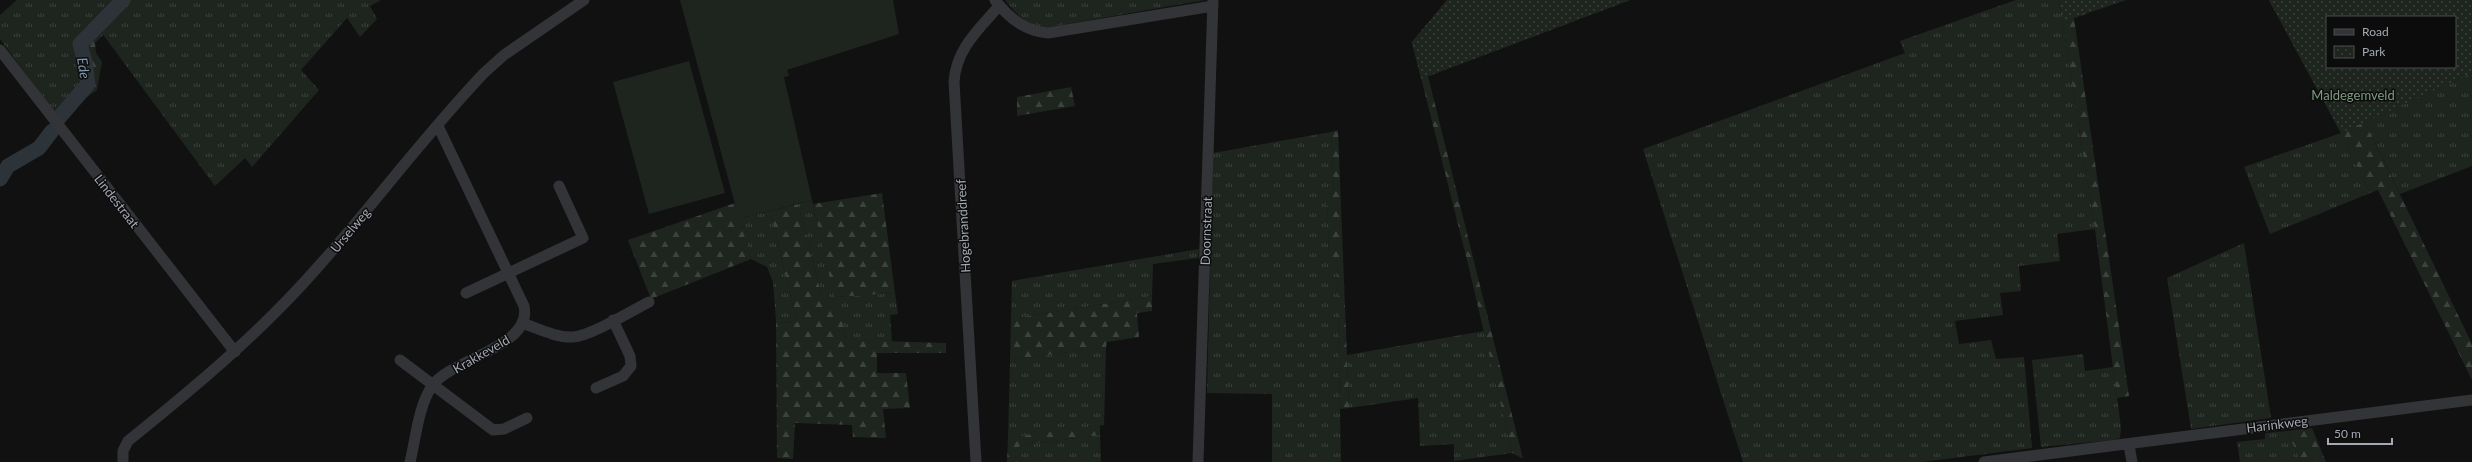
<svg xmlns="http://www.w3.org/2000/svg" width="2472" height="462" viewBox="0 0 2472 462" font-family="Lato,sans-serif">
  <defs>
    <pattern id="grass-tufts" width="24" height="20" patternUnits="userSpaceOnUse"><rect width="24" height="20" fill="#1e251f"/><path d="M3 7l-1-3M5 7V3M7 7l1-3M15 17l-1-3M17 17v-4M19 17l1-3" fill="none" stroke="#3c423d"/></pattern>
    <pattern id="forest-firs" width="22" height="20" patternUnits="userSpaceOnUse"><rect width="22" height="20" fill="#1e251f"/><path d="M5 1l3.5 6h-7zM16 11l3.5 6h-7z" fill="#3c423d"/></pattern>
    <pattern id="park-dots" width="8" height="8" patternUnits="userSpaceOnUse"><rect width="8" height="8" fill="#1e251f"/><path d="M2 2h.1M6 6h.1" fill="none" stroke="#3c423d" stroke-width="1.8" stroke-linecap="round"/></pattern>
  </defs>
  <rect width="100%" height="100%" fill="#111112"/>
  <!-- grass -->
  <path fill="url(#grass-tufts)" d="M17,0h364l-11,6 7,13 -17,18 -13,-19 -46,52 18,20 -67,77 -7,-9 -30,28 -119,-161c-35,30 12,43 -19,67l6,8 -23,20 -60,-81v-24z
    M1005,0h200l-161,28c-18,-2 -28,-15 -39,-28z
    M2016,0h43l36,229 -38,5 3,27 -41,5 2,25 -21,2 3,22 -48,6 4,23 32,-4 5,19 28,-2 8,91 -110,14h-179l-100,-313 262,-96 -5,-12z
    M2472,73v93l-72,28 -35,-72z
    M1331,132l3,61 -7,1 2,64h8l4,204h-69v-68l-65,-1 6,-240z
    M2341,133l29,60 -100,41 -26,-67z
    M812,200l23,97 60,-4 3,21 -8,1 2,27 -46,-2 -3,-17 -21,-26 -24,-93z
    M770,211l27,112 -21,-1 -3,-40 -6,-15 -16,-8 -12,-40z
    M2244,243l27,175 -80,11 -24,-151z
    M1199,249l-1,9 -45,6 -1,32 -141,23 1,-38z
    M1484,331l28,122 -58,8v-17l-34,2 -2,-48 -69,10 -2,-53z
    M1106,347l-2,78 -96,13 2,-78z
    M2083,354l2,17 28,-4 8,61 -1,10 -7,2 -72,7 -9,-87z
    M2287,431l14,31h-61l-3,-20 28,-3v-6z
    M1100,435l1,27h-83v-14l3,-3z"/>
  <!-- forest -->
  <path fill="url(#forest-firs)" fill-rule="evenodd" d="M1447,0h183l-202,76 95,383 -11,-6 -43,-185 -57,-226z
    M2059,0h67l-52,18 55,378 -12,2 -22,-169z
    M2269,0h203v73l-107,49 107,222v36l-94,-190 -8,3 -29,-60zM2327,17h128v50h-128z
    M95,25l8,10 -8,8 1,10 6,9 -5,28 -14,10 -6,-8c25,-18 1,-29 4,-48 1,-8 9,-13 14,-19z
    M1071,87l4,19 -58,10v-19z
    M1338,130l11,278 -9,1 -3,-151h-8l-2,-64 7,-1 -3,-61z
    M882,193l13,100 -60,4 8,26 3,17 100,3v10h-69v20h29l4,35 -27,1 3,29 -33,-1 -1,-12 -57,-2 -2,36 -16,-1 -1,-136 21,1 -27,-112 28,-7 24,93h12l-21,-93z
    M735,203l16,56 -100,40 -23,-59z
    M1152,296v15l-15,2 2,24 -32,5 -1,5 -96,13 1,-41z
    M1100,425v10l-79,10 -3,3v14h-11l1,-24z
    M2312,428l14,34h-25l-14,-31z"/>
  <!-- park -->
  <path fill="url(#park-dots)" fill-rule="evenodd" d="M1447,0h183l-209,79 -9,-37z
    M2059,0h67l-63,20z
    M2269,0h203v73l-131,60zM2327,17h128v50h-128z"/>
  <!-- garden -->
  <path fill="#1e251f" d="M680,0h213l6,34 -112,36 2,6 -5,1 28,123 -73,19z
    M689,61l36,132 -76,21 -36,-132z"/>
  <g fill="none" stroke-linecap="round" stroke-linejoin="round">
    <!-- river -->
    <path stroke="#2c343a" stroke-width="15" d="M58,119l30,-35 -3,-22 -5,-18 43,-44
      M0,179l8,-13 31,-18 13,-17"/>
    <!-- minor -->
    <path stroke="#333437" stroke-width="11" d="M995,0c14,18 30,31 53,33l165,-27
      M0,50l235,302
      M466,293l117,-55 -24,-52
      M522,323c15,5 34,15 51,14 18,-1 58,-26 76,-35
      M400,360l93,70 11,-1 23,-11
      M596,388l27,-12 8,-10 -1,-10 -17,-36
      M2129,445l3,17
      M123,462v-11l5,-10c67,-54 132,-108 189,-173 57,-64 108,-133 167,-195l20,-18 80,-55
      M410,462c6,-24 8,-55 22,-76 20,-28 101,-39 92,-80l-86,-180
      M976,462l-22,-380c2,-33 25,-53 45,-76
      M1198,462l15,-462
      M1984,462l488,-62"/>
  </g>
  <g text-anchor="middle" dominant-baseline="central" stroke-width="3" stroke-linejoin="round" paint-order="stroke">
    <!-- park labels -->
    <g font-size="13" fill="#7d9b7e" stroke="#0c0c0d">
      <text x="2353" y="95">Maldegemveld</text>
    </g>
    <!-- street labels -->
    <g font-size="13" fill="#a4a9b2" stroke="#0c0c0d">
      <text transform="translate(117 201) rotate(52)">Lindestraat</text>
      <text transform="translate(963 226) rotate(-93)">Hogebranddreef</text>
      <text transform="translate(350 230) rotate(-50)">Urselweg</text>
      <text transform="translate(1206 231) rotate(-88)">Doornstraat</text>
      <text transform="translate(481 354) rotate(-30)">Krakkeveld</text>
      <text transform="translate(2277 424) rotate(-7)">Harinkweg</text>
    </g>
    <!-- water labels -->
    <g font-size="14" font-style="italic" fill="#7e97aa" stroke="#0c0c0d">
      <text transform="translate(84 68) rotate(81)">Ede</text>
    </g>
  </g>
  <!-- legend -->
  <rect x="2326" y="16" width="130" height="52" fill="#0c0c0d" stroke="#494b4f"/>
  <rect x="2334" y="29" width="20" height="6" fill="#333437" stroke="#494b4f"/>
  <text x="2362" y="36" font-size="12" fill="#a4a9b2">Road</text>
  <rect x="2334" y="46" width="20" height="12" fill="url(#park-dots)" stroke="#494b4f"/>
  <text x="2362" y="56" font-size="12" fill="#a4a9b2">Park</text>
  <!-- scale -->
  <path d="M2328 438v6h64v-6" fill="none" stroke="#a4a9b2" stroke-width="2"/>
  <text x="2334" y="438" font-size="12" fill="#a4a9b2" stroke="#0c0c0d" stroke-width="3" paint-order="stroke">50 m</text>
</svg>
